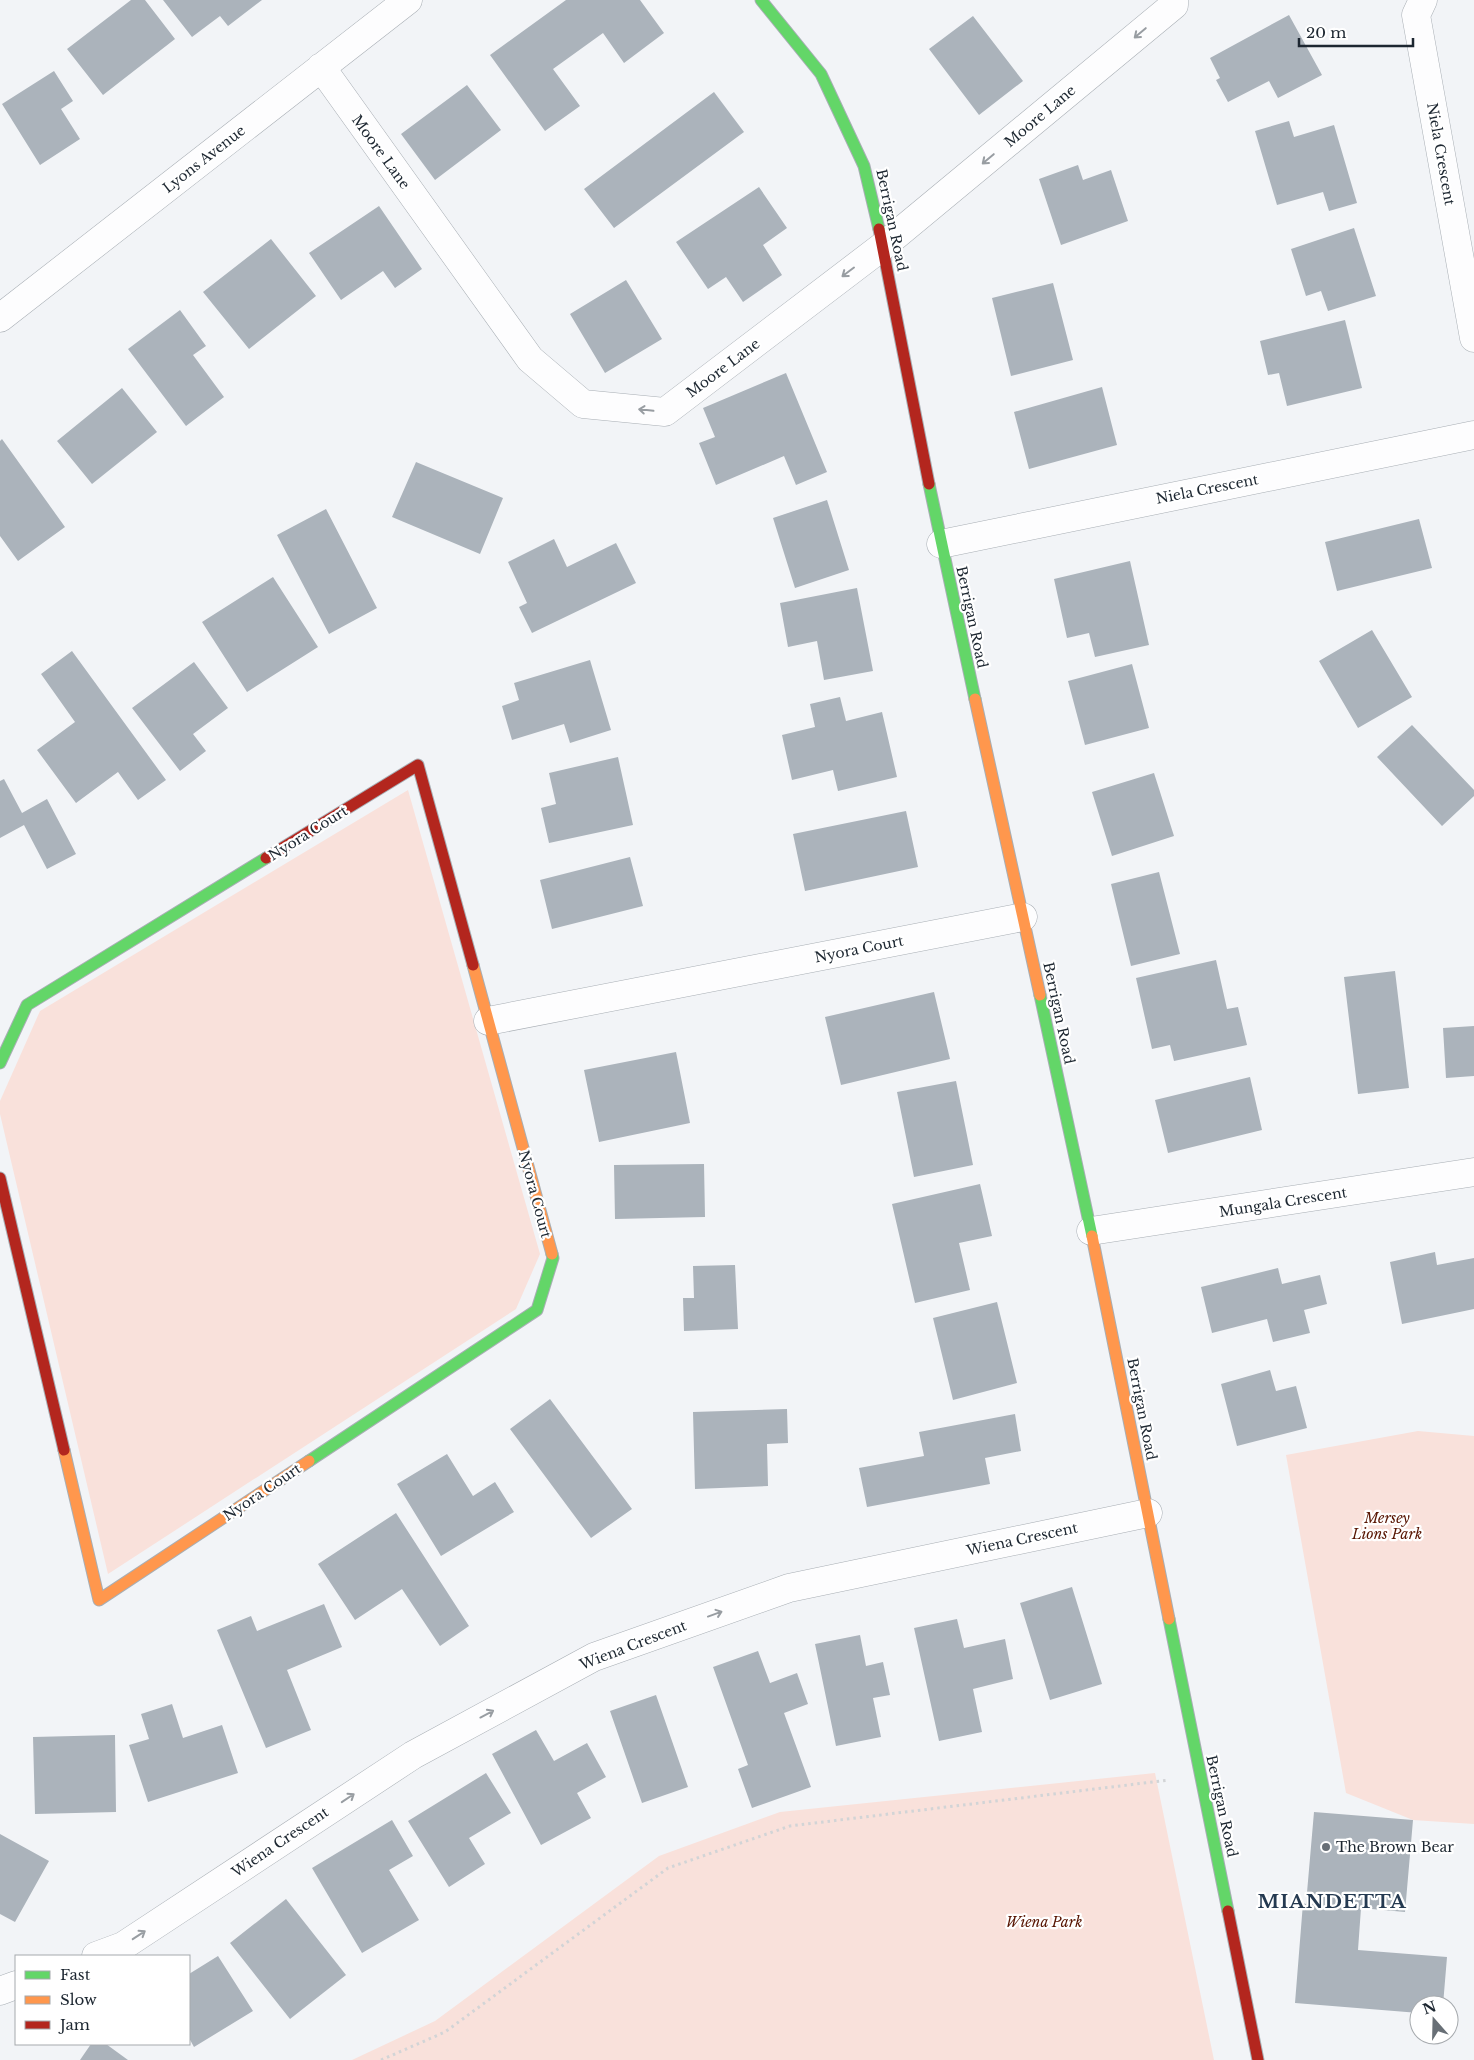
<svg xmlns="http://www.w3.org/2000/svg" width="1474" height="2060" viewBox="0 0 1474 2060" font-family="'Libre Baskerville',serif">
  <rect width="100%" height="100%" fill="#f2f4f7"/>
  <!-- green -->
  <path fill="#f9e1db" d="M408,790l132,464 -24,55 -408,265 -108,-460v-13l40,-90z
    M1418,1431l56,5v388l-61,-4 -67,-27 -60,-338z
    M1155,1773l59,287h-862l83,-39 224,-165 121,-44z"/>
  <!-- building -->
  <path fill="#abb3bb" d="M131,0h14l30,39 -72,56 -36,-46z
    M163,0h99l-34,26 -8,-10 -28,21z
    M566,0h74l24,33 -40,30 -21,-30 -50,36 27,37 -35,25 -55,-76z
    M1289,15l33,60 -44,23 -9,-17 -41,21 -12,-22 4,-2 -10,-20z
    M973,16l50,65 -44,34 -50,-66z
    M54,71l19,30 -12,8 19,30 -40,26 -38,-61z
    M467,85l34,45 -66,50 -34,-46z
    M714,92l30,40 -130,96 -30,-39z
    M1289,121l5,16 40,-12 23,78 -28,8 -6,-19 -46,13 -22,-74z
    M1078,165l5,15 28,-10 17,51 -67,24 -22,-66z
    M759,187l28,41 -24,17 19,30 -39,27 -17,-25 -18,12 -32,-47z
    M379,206l43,63 -27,19 -12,-17 -42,29 -32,-47z
    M1354,228l22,68 -48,15 -7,-20 -15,5 -15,-47z
    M271,239l45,57 -67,53 -46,-57z
    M626,280l36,59 -57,34 -35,-59z
    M1053,283l20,77 -62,16 -19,-78z
    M180,310l26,36 -13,9 31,42 -38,29 -58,-77z
    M1345,320l17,68 -75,18 -8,-33 -11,2 -8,-34z
    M786,373l41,99 -31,13 -12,-29 -68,29 -17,-42 16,-6 -12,-29z
    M1102,387l15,58 -88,24 -15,-57z
    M122,388l35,44 -65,52 -35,-43z
    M2,439l63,88 -47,34 -18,-25v-95z
    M416,462l87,36 -23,56 -88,-37z
    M827,500l22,70 -54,18 -22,-70z
    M326,509l51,99 -48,26 -52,-99z
    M1419,519l13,49 -95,23 -12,-49z
    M554,539l13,28 49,-24 20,40 -104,50 -13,-26 8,-4 -19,-41z
    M1130,561l19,84 -54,12 -6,-24 -22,5 -13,-59z
    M273,577l45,70 -71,45 -45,-70z
    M857,588l16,83 -49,9 -7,-39 -29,6 -8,-44z
    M1372,630l40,67 -54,31 -39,-67z
    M72,651l94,129 -28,20 -20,-28 -42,31 -39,-53 38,-28 -34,-48z
    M590,660l21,70 -41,13 -6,-19 -52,16 -10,-34 17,-6 -5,-17z
    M194,662l34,46 -35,26 13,17 -26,20 -48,-63z
    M1132,664l17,64 -64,17 -17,-64z
    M840,697l6,24 36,-9 15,65 -59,14 -5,-21 -41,10 -10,-45 33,-8 -5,-23z
    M1412,725l62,65v6l-32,30 -65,-69z
    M618,757l15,68 -84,18 -8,-35 15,-4 -7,-31z
    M1154,773l20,63 -62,20 -20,-64z
    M4,779l18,34 25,-14 29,55 -29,15 -23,-44 -24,13v-57z
    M906,811l12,56 -113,24 -12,-57z
    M630,857l13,49 -91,23 -12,-49z
    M1159,872l21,82 -49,12 -20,-82z
    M1216,960l11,49 11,-2 9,38 -73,16 -4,-16 -18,4 -16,-71z
    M1395,971l14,117 -51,6 -14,-117z
    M934,992l16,67 -109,26 -16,-68z
    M1474,1026v50l-28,2 -3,-50z
    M676,1052l14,71 -91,19 -15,-72z
    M1250,1077l12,53 -94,23 -13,-53z
    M956,1081l17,84 -59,12 -17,-85z
    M704,1164l1,53 -90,2 -1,-54z
    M980,1184l12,52 -33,7 11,47 -55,13 -23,-99z
    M1435,1252l2,13 37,-7v51l-72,15 -12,-62z
    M735,1265l3,64 -54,2 -1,-33h11l-1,-32z
    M1278,1268l4,16 38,-9 7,29 -23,6 6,23 -37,9 -6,-23 -55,14 -11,-46z
    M997,1302l20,81 -64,17 -20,-82z
    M1270,1370l6,21 20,-5 11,42 -70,18 -16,-62z
    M550,1399l82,110 -41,29 -81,-109z
    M787,1409l1,34 -21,1 1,42 -73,3 -2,-77z
    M1015,1414l6,37 -36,7 5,26 -123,23 -8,-39 65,-12 -5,-24z
    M447,1454l26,42 22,-14 19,30 -73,44 -44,-72z
    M396,1513l73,113 -29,20 -38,-57 -47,31 -37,-56z
    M1072,1587l30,97 -52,16 -30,-97z
    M324,1604l18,43 -55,23 24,60 -45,18 -49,-118 34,-14 6,15z
    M957,1619l7,29 41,-9 8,40 -40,10 9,43 -43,9 -25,-113z
    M860,1635l6,31 17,-4 7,33 -17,3 8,39 -45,9 -21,-102z
    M758,1651l12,32 27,-10 11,31 -24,9 27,74 -59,21 -14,-39 10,-4 -35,-98z
    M656,1695l32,92 -46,16 -32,-92z
    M172,1704l11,34 39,-13 16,48 -90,29 -19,-57 20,-6 -8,-25z
    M536,1730l18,31 33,-18 19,34 -29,16 14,25 -50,27 -49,-91z
    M115,1735l1,77 -81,2 -2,-77z
    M486,1773l25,40 -42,25 16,26 -36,23 -41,-66z
    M1314,1812l99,8 -8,92 -44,-4 -3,42 89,7 -4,48h-24v8l-124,-10 8,-100 3,1z
    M392,1820l21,36 -24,14 30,50 -57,33 -50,-85z
    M0,1834l49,27 -34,61 -15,-8z
    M286,1899l60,76 -56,44 -60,-76z
    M218,1956l35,55 -59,36 -5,-9v-64z
    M91,2044h15l22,16h-48z"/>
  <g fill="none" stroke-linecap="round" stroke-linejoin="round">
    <!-- street casing -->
    <g stroke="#a8aeb4" stroke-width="29">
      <path id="street" d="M1423,0l-7,15 58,323
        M321,67l209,292 53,45 82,8 218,-166 291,-241v-5
        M0,318l408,-318
        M941,544l533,-109
        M488,1021l535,-104
        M1091,1231l383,-59
        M96,1956l27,-10 290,-191 181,-98 195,-69 359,-75
        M0,1991l16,-6"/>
    </g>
    <!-- fast casing -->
    <g stroke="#a8aeb4" stroke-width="13">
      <path id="fast" d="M761,0l60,74 43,92 15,63
        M929,484l46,215
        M1040,995l52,241
        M0,1063l27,-58 239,-147
        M309,1461l228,-151 16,-52 -1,-4
        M1169,1619l59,292"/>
    </g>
    <!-- slow casing -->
    <g stroke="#a8aeb4" stroke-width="13">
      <path id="slow" d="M975,699l65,296
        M473,965l79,289
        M1092,1236l77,383
        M64,1450l35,150 210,-139"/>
    </g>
    <!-- jam casing -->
    <g stroke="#a8aeb4" stroke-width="13">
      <path id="jam" d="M879,229l50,255
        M266,858l152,-93 55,200
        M0,1178l64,272
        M1228,1911l30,149"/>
    </g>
    <!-- path -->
    <path stroke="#d2d4d6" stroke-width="3" stroke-dasharray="2.5 4" stroke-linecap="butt" d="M381,2060l64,-28 223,-164 122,-42 379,-46"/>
    <!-- street -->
    <use href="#street" stroke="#fdfdfe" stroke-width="28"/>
    <!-- fast -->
    <use href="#fast" stroke="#63d668" stroke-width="11"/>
    <!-- slow -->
    <use href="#slow" stroke="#ff974d" stroke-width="11"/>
    <!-- jam -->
    <use href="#jam" stroke="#b3261e" stroke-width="11"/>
  </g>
  <!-- one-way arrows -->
  <defs><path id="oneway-shaft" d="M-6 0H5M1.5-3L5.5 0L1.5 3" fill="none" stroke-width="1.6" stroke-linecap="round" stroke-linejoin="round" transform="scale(1.25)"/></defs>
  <g stroke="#989da2">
    <use href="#oneway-shaft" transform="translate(1140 33) rotate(140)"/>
    <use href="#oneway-shaft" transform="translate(988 159) rotate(140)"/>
    <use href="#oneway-shaft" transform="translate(848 272) rotate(143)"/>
    <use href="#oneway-shaft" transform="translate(646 410) rotate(-174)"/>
    <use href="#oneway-shaft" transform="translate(715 1614) rotate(-20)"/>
    <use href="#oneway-shaft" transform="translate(487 1714) rotate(-28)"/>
    <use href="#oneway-shaft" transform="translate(348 1798) rotate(-34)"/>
    <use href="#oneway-shaft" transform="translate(139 1935) rotate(-33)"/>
  </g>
  <!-- markers -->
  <circle fill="#686f76" stroke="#fff" stroke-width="2" cx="1326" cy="1847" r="5"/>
  <g text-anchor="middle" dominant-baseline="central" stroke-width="4.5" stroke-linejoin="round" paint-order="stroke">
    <!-- street labels -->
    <g font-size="14" fill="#1d2731" stroke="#fff">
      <text transform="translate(1040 116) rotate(-40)">Moore Lane</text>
      <text transform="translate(381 152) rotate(54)">Moore Lane</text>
      <text transform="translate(1441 154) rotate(80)">Niela Crescent</text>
      <text transform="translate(204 159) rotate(-38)">Lyons Avenue</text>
      <text transform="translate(892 220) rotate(78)">Berrigan Road</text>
      <text transform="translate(723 368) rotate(-37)">Moore Lane</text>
      <text transform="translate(1207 489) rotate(-11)">Niela Crescent</text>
      <text transform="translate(972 617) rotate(78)">Berrigan Road</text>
      <text transform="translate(308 833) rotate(-32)">Nyora Court</text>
      <text transform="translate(859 949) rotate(-11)">Nyora Court</text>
      <text transform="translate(1059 1013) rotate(78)">Berrigan Road</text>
      <text transform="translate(535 1194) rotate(75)">Nyora Court</text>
      <text transform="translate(1283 1202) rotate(-9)">Mungala Crescent</text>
      <text transform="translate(1142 1409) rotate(79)">Berrigan Road</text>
      <text transform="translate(262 1492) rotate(-34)">Nyora Court</text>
      <text transform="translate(1022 1539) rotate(-12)">Wiena Crescent</text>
      <text transform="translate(633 1645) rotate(-21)">Wiena Crescent</text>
      <text transform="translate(1222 1806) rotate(78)">Berrigan Road</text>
      <text transform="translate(280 1842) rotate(-34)">Wiena Crescent</text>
    </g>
    <!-- park labels -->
    <g font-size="14" font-style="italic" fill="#581502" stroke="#fff">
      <text x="1387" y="1518">Mersey<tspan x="1387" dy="16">Lions Park</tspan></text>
      <text x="1044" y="1922">Wiena Park</text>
    </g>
    <!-- poi labels -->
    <g font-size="14" fill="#1d2731" stroke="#fff" text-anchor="start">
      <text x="1336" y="1847">The Brown Bear</text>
    </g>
    <!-- district labels -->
    <g font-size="19" font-weight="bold" letter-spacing="1" fill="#253a51" stroke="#fff">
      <text x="1332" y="1901">MIANDETTA</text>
    </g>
  </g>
  <!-- legend -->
  <rect x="15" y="1955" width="175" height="90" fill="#ffffff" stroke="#a5a9ad"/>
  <rect x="25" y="1971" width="25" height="8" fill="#63d668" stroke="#a5a9ad"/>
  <text x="60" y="1980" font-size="15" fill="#1d2731">Fast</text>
  <rect x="25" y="1996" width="25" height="8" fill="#ff974d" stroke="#a5a9ad"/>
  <text x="60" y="2005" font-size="15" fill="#1d2731">Slow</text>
  <rect x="25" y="2021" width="25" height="8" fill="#b3261e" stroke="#a5a9ad"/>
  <text x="60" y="2030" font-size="15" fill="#1d2731">Jam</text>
  <!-- north arrow -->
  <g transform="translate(1434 2020) rotate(340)"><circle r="24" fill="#ffffff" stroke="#a5a9ad"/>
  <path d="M0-4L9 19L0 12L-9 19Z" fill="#686f76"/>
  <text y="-8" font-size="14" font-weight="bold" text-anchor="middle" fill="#1d2731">N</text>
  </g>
  <!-- scale -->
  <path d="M1299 38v8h114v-8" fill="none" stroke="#1d2731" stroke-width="2.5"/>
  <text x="1306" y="38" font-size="15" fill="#1d2731" stroke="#ffffff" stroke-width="4" paint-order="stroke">20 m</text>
</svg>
